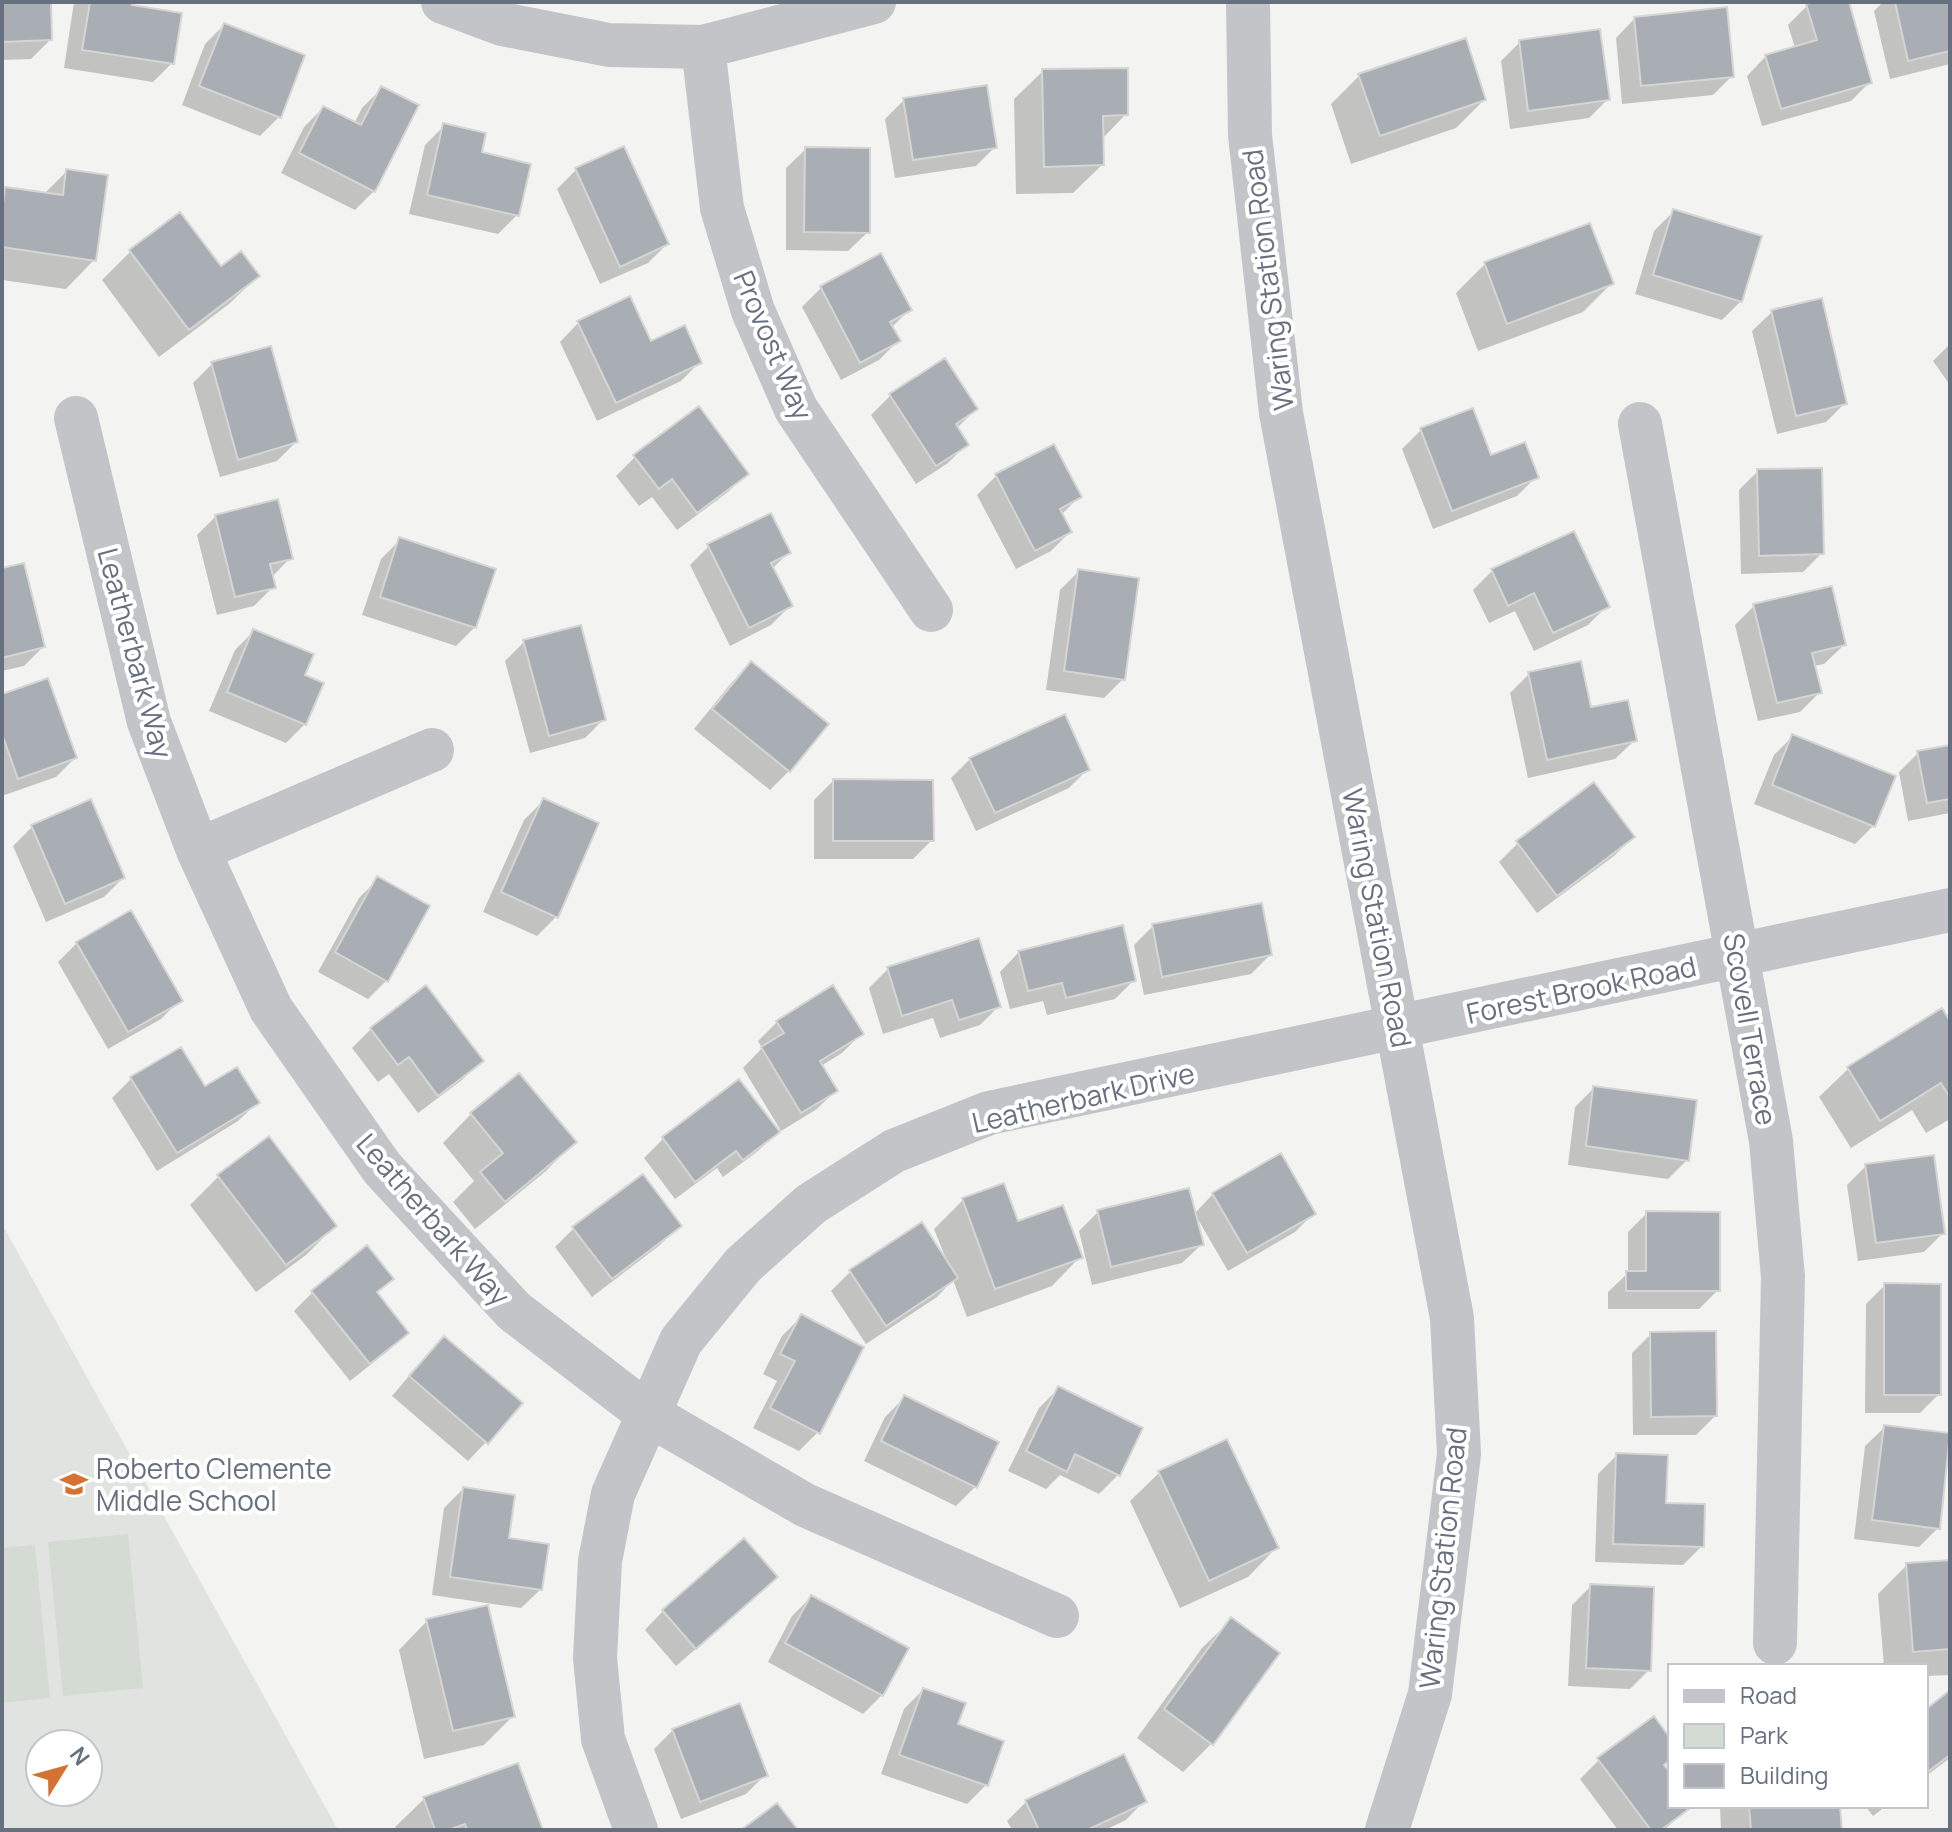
<svg xmlns="http://www.w3.org/2000/svg" width="1952" height="1832" viewBox="0 0 1952 1832" font-family="Manrope,sans-serif">
  <rect width="100%" height="100%" fill="#f3f4f1"/>
  <!-- built -->
  <path fill="#e1e3e1" fill-rule="evenodd" d="M2,1224l335,604 1,2h-336zM40,1744h48v48h-48z"/>
  <!-- green -->
  <path fill="#d4dbd2" d="M128,1534l15,154 -80,8 -15,-154z
    M35,1545l15,153 -48,5v-155z"/>
  <!-- shadow -->
  <path fill="#0003" d="M2,2h47l1,38 -19,19 -29,1z
    M74,2h57l-1,5 42,56 -19,19 -89,-14z
    M1822,2h25l23,80 -19,19 -89,25 -15,-50 19,-20 29,-8 -7,-23 19,-19z
    M1883,2h67v62l-60,15 -16,-68z
    M1635,18l97,58 -19,19 -91,9 -6,-66z
    M224,25l79,31 -24,61 -19,19 -78,-31 23,-61z
    M1520,42l88,57 -19,19 -79,11 -9,-68z
    M1043,71l83,43 -24,25v26l-29,28 -57,1 -2,-95z
    M1359,76l125,24 -28,28 -105,36 -20,-60z
    M381,89l-7,102 -19,19 -74,-37 23,-46 19,-19 31,16 8,-16z
    M904,100l91,47 -19,19 -81,12 -10,-59z
    M444,126l36,28 37,61 -19,19 -89,-20 16,-69z
    M806,149l62,83 -20,19 -62,-1v-82z
    M576,170l91,74 -19,19 -48,21 -43,-95z
    M67,171l27,89 -28,29 -64,-9v-87l4,-4 38,5z
    M1673,212l68,89 -19,19 -87,-26 19,-63z
    M180,214l40,55 38,7 -29,28 -70,53 -57,-77 28,-28z
    M1485,264l126,20 -28,28 -105,39 -22,-58z
    M821,288l88,22 -18,18 7,13 -19,19 -38,20 -39,-73z
    M1772,312l73,91 -19,19 -49,12 -25,-103z
    M578,323l72,21 50,18 -19,19 -84,40 -37,-79z
    M1950,344v41l-17,-24z
    M212,364l84,78 -19,19 -57,16 -27,-94z
    M890,396l86,13 -19,19 10,16 -19,19 -32,21 -45,-69z
    M1421,430l69,28 46,19 -19,19 -84,33 -31,-80z
    M635,457l112,16 -19,19 -51,38 -25,-33 -13,9 -23,-30z
    M1758,471l64,82 -19,19 -62,2 -2,-84z
    M996,476l83,21 -18,18 9,17 -19,19 -35,18 -39,-74z
    M216,516l74,42 -19,20 2,9 -19,19 -37,9 -20,-80z
    M400,540l75,87 -19,19 -94,-31 19,-56z
    M709,546l79,7 -16,16 18,37 -19,19 -41,21 -40,-81z
    M2,570l41,77 -19,19 -22,5z
    M1079,571l44,108 -19,19 -58,-8 14,-100z
    M1492,571l115,35 -19,19 -54,26 -19,-40 -26,12 -16,-33z
    M1754,606l90,39 -20,19 -11,2 6,27 -19,19 -42,9 -23,-96z
    M254,631l49,45 2,48 -19,19 -77,-32 26,-61z
    M524,642l80,77 -19,19 -55,15 -25,-92z
    M751,664l38,107 -19,19 -76,-61 38,-47z
    M1529,674l60,35 46,31 -20,19 -87,19 -18,-85z
    M2,696l73,62 -19,19 -54,19z
    M1793,736l81,89 -19,19 -101,-40 20,-49z
    M1950,747v66l-42,8 -9,-49 19,-19z
    M970,759l118,10 -19,19 -93,43 -25,-53z
    M833,781l99,59 -19,19h-99v-59z
    M543,801l13,116 -19,19 -54,-24 41,-92z
    M32,827l91,51 -19,19 -58,25 -33,-76z
    M1633,837l-19,19 -77,57 -38,-51 19,-19z
    M378,879l9,101 -19,19 -50,-27 41,-74z
    M1153,926l117,29 -19,19 -107,21 -10,-50z
    M77,943l103,57 -19,19 -53,30 -50,-87z
    M1019,952l115,28 -19,19 -68,16 -4,-14 -33,8 -10,-37z
    M888,969l111,37 -19,19 -40,13 -7,-20 -50,16 -14,-46z
    M1942,1011l8,14v94l-24,14 -14,-23 -61,38 -32,-51 29,-28z
    M777,1022l84,12 -19,19 -21,13 15,24 -19,19 -36,22 -38,-63 19,-20 -4,-7z
    M371,1029l110,32 -19,19 -44,33 -29,-39 -11,8 -26,-34z
    M131,1079l73,10 53,14 -19,18 -81,50 -45,-73z
    M739,1081l38,51 -19,19 -35,26 -6,-9 -42,31 -31,-41 19,-19z
    M1594,1088l93,72 -19,19 -100,-14 7,-58z
    M471,1114l103,28 -28,29 -71,58 -22,-27 21,-21 -31,-38z
    M1866,1166l77,67 -19,19 -66,9 -11,-76z
    M219,1176l116,50 -29,29 -50,37 -66,-87z
    M1213,1194l101,19 -19,19 -67,39 -32,-55 6,28 -20,19 -90,22 -13,-54 19,-19 96,2z
    M963,1200l54,24 63,33 -28,29 -85,31 -14,-37 -16,17 -71,47 -35,-53 19,-19 71,-47 25,34 -12,-30z
    M1647,1213l71,77 -19,19h-91v-17l20,-19v-41z
    M679,1226l-19,19 -68,52 -37,-50 19,-19z
    M391,1278l-15,16 30,38 -18,19 -38,30 -56,-70 19,-19z
    M1885,1285l54,109 -19,19h-55l1,-109z
    M801,1317l17,115 -19,19 -46,-23 24,-47 -14,-7 19,-38z
    M1651,1334l64,82 -19,19h-63l-1,-82z
    M444,1338l42,104 -18,19 -76,-65 33,-39z
    M1058,1389l60,86 -19,19 -39,-19 -14,14 -38,-18 31,-63z
    M904,1398l71,89 -19,19 -92,-45 21,-44z
    M1885,1427l53,101 -19,19 -65,-8 11,-93z
    M1617,1455l85,91 -19,19 -88,-3 3,-88z
    M1159,1473l117,75 -28,29 -68,31 -50,-107z
    M463,1489l43,51 35,49 -20,19 -89,-13 12,-87z
    M1950,1562v113l-24,1v-10h-42l-6,-72 29,-29z
    M776,1577l-19,19 -81,70 -31,-36 18,-19z
    M1591,1586l58,84 -19,19 -62,-3 4,-81z
    M811,1597l71,98 -19,19 -95,-52 24,-46z
    M1231,1620l-19,123 -29,29 -46,-34 65,-90z
    M427,1621l86,95 -29,29 -60,14 -25,-109z
    M923,1690l33,35 30,60 -19,19 -86,-30 23,-65z
    M1949,1694l1,64 -24,18v-65z
    M673,1730l92,45 -19,19 -65,25 -27,-70z
    M1670,1741v19l-7,7 7,9v30h20l-26,24h-46l-38,-51 19,-19z
    M424,1799l117,31h-145l-1,-3z
    M1144,1801l-18,19 -21,10h-93l-5,-9 19,-19z
    M1720,1806h72l48,24h-119z
    M1865,1806h21l-13,10z"/>
  <!-- building -->
  <path fill="#a9adb4" stroke="#d5d5d3" stroke-width="2" d="M2,2h49l1,38 -50,2z
    M90,2h43l-1,3 50,8 -8,51 -92,-14z
    M1814,2h35l23,81 -91,26 -16,-54 52,-15 -11,-36z
    M1895,2h55v49l-42,10z
    M1727,7l7,70 -93,9 -7,-69z
    M224,23l81,32 -24,63 -82,-32z
    M1600,29l10,71 -82,11 -9,-71z
    M1466,38l20,62 -106,36 -22,-62z
    M1128,68v47l-25,1 1,49 -60,2 -2,-98z
    M987,85l10,63 -84,12 -10,-62z
    M381,86l38,19 -44,87 -76,-39 24,-47 38,19z
    M443,123l43,10 -4,19 49,12 -12,52 -92,-21z
    M624,146l45,98 -49,23 -45,-99z
    M805,147l65,1v85l-66,-1z
    M66,169l42,6 -12,86 -94,-14v-35l3,-25 58,8z
    M1673,209l89,27 -20,66 -89,-27z
    M180,212l41,54 20,-15 19,25 -71,54 -60,-80z
    M1590,223l24,61 -107,40 -23,-62z
    M881,253l31,57 -22,12 11,19 -41,22 -40,-77z
    M630,296l21,45 34,-16 17,38 -86,40 -39,-82z
    M1822,298l25,106 -51,12 -25,-106z
    M271,346l27,96 -60,18 -27,-98z
    M945,358l33,51 -22,15 13,21 -33,21 -47,-72z
    M699,406l50,68 -52,39 -25,-34 -13,10 -26,-34z
    M1473,408l18,47 34,-13 14,36 -87,33 -32,-83z
    M1054,444l28,53 -22,12 12,23 -37,19 -40,-77z
    M1822,468l2,86 -65,2 -2,-87z
    M278,499l15,60 -23,5 6,24 -41,9 -20,-82z
    M771,513l20,40 -20,10 22,43 -44,22 -42,-84z
    M1574,531l36,76 -57,26 -19,-40 -26,13 -17,-37z
    M399,537l97,32 -20,59 -96,-31z
    M24,563l21,84 -43,11v-90z
    M1078,569l61,9 -14,102 -61,-9z
    M1832,586l14,59 -34,8 10,40 -45,10 -24,-99z
    M581,625l25,95 -57,16 -26,-96z
    M253,629l61,25 -9,21 19,8 -18,42 -79,-33z
    M751,661l78,63 -39,48 -78,-63z
    M1581,661l10,46 37,-7 9,41 -90,19 -19,-88z
    M48,678l29,80 -59,21 -16,-45v-40z
    M1065,714l25,56 -95,43 -26,-55z
    M1792,734l104,42 -21,51 -103,-42z
    M1950,745v54l-23,4 -10,-52z
    M833,779l100,1 1,61h-101z
    M1594,782l41,55 -78,59 -41,-55z
    M543,798l56,25 -41,95 -57,-26z
    M91,799l34,79 -60,26 -34,-79z
    M377,876l53,30 -42,76 -53,-30z
    M1262,903l10,52 -110,22 -10,-53z
    M131,910l52,91 -55,31 -52,-90z
    M1123,925l13,56 -70,17 -4,-15 -34,8 -10,-40z
    M979,938l22,69 -42,13 -7,-20 -50,16 -15,-49z
    M426,985l58,76 -46,35 -29,-39 -11,8 -28,-37z
    M833,985l31,49 -44,27 18,30 -37,22 -40,-66 23,-14 -8,-12z
    M1942,1008l8,13v77l-9,-15 -61,38 -33,-54z
    M181,1047l24,39 32,-19 23,36 -83,50 -47,-76z
    M519,1073l58,69 -72,60 -25,-30 23,-19 -33,-40z
    M739,1079l41,53 -37,28 -7,-9 -41,31 -33,-45z
    M1593,1086l104,14 -8,61 -103,-15z
    M269,1136l68,90 -51,39 -69,-90z
    M1281,1153l35,61 -69,39 -35,-60z
    M1934,1155l11,79 -69,9 -11,-79z
    M643,1174l39,52 -70,53 -40,-52z
    M1004,1183l14,38 45,-16 20,53 -88,31 -33,-91z
    M1189,1188l15,57 -93,22 -14,-57z
    M1646,1211l74,1v79h-94v-20h20z
    M922,1222l36,56 -72,48 -37,-56z
    M367,1245l27,34 -17,13 32,41 -39,31 -59,-73z
    M1884,1283l57,1v111h-57z
    M801,1314l63,33 -44,87 -50,-26 25,-47 -15,-7z
    M1716,1331l1,85 -66,1 -1,-85z
    M444,1336l79,67 -35,41 -79,-68z
    M1058,1386l85,42 -23,48 -45,-22 -8,18 -41,-21z
    M904,1395l95,47 -22,46 -96,-47z
    M1884,1425l66,8 -10,96 -68,-9z
    M1227,1439l52,109 -70,33 -51,-110z
    M1616,1453l52,2 -2,48 39,1 -1,43 -91,-3z
    M463,1487l52,8 -6,43 40,6 -7,46 -92,-13z
    M744,1538l34,39 -82,72 -34,-39z
    M1950,1560v89l-37,3 -7,-89z
    M1590,1584l64,3 -3,84 -65,-3z
    M811,1595l98,53 -26,48 -98,-53z
    M488,1605l27,112 -62,14 -27,-112z
    M1231,1617l49,36 -67,92 -49,-36z
    M923,1688l43,15 -8,21 46,17 -16,45 -89,-31z
    M1949,1691l1,64 -24,18v-64z
    M740,1703l28,73 -68,26 -28,-73z
    M1654,1716l16,22v22l-6,5 6,7v34h23l-32,24h-10l-54,-72z
    M1124,1754l23,48 -60,28h-48l-14,-30z
    M518,1763l25,67h-76l-2,-6 -17,6h-13l-12,-33z
    M777,1803l21,27h-57z
    M1749,1806h91l2,24h-91z"/>
  <g fill="none" stroke-linecap="round" stroke-linejoin="round">
    <!-- minor -->
    <path stroke="#c2c4c8" stroke-width="44" d="M443,2l59,22 107,21 94,2 171,-45
      M1248,2l2,133 31,278 171,905 7,136 -29,240 -43,136
      M703,47l19,161 31,103 43,98 135,201
      M76,418l73,304 49,128 73,159 111,159 132,143 134,103 157,91 252,111
      M1640,424l131,717 12,136 -8,366
      M198,850l234,-100
      M636,1830l-33,-91 -8,-81 5,-97 13,-67 68,-153 62,-76 68,-61 83,-53 95,-38 961,-203"/>
  </g>
  <!-- icons -->
  <defs>
    <g id="school-bare" transform="scale(2.16)"><path d="M0-5L7-2L0 1L-7-2ZM-4 1L0 2.5L4 1V4Q0 6-4 4Z" fill="#d37232" stroke="#fff" stroke-width="2.5" paint-order="stroke"/></g>
  </defs>
  <g fill-rule="evenodd">
    <use href="#school-bare" x="74" y="1484"/>
  </g>
  <g text-anchor="middle" dominant-baseline="central" stroke-width="8" stroke-linejoin="round" paint-order="stroke">
    <!-- street labels -->
    <g font-size="28" fill="#66707f" stroke="#fff">
      <text transform="translate(1267 280) rotate(-97)">Waring Station Road</text>
      <text transform="translate(774 345) rotate(67)">Provost Way</text>
      <text transform="translate(136 653) rotate(75)">Leatherbark Way</text>
      <text transform="translate(1378 918) rotate(79)">Waring Station Road</text>
      <text transform="translate(1581 989) rotate(-12)">Forest Brook Road</text>
      <text transform="translate(1751 1029) rotate(80)">Scovell Terrace</text>
      <text transform="translate(1083 1097) rotate(-13)">Leatherbark Drive</text>
      <text transform="translate(434 1219) rotate(49)">Leatherbark Way</text>
      <text transform="translate(1442 1558) rotate(-84)">Waring Station Road</text>
    </g>
    <!-- poi labels -->
    <g font-size="28" fill="#66707f" stroke="#fff" text-anchor="start">
      <text x="96" y="1468">Roberto Clemente<tspan x="96" dy="32">Middle School</tspan></text>
    </g>
  </g>
  <!-- border -->
  <rect width="1952" height="1832" fill="none" stroke="#66707f" stroke-width="8"/>
  <!-- legend -->
  <rect x="1668" y="1664" width="260" height="144" fill="#ffffff" stroke="#c2c6cc" stroke-width="2"/>
  <rect x="1684" y="1690" width="40" height="12" fill="#c2c4c8" stroke="#c2c6cc" stroke-width="2"/>
  <text x="1740" y="1704" font-size="24" fill="#66707f">Road</text>
  <rect x="1684" y="1724" width="40" height="24" fill="#d4dbd2" stroke="#c2c6cc" stroke-width="2"/>
  <text x="1740" y="1744" font-size="24" fill="#66707f">Park</text>
  <rect x="1684" y="1764" width="40" height="24" fill="#a9adb4" stroke="#c2c6cc" stroke-width="2"/>
  <text x="1740" y="1784" font-size="24" fill="#66707f">Building</text>
  <!-- north arrow -->
  <g transform="translate(64 1768) rotate(53)"><circle r="38" fill="#ffffff" stroke="#c2c6cc" stroke-width="2"/>
  <path d="M0-6L14 30L0 20L-14 30Z" fill="#d37232"/>
  <text y="-12" font-size="22" font-weight="bold" text-anchor="middle" fill="#66707f">N</text>
  </g>
</svg>
